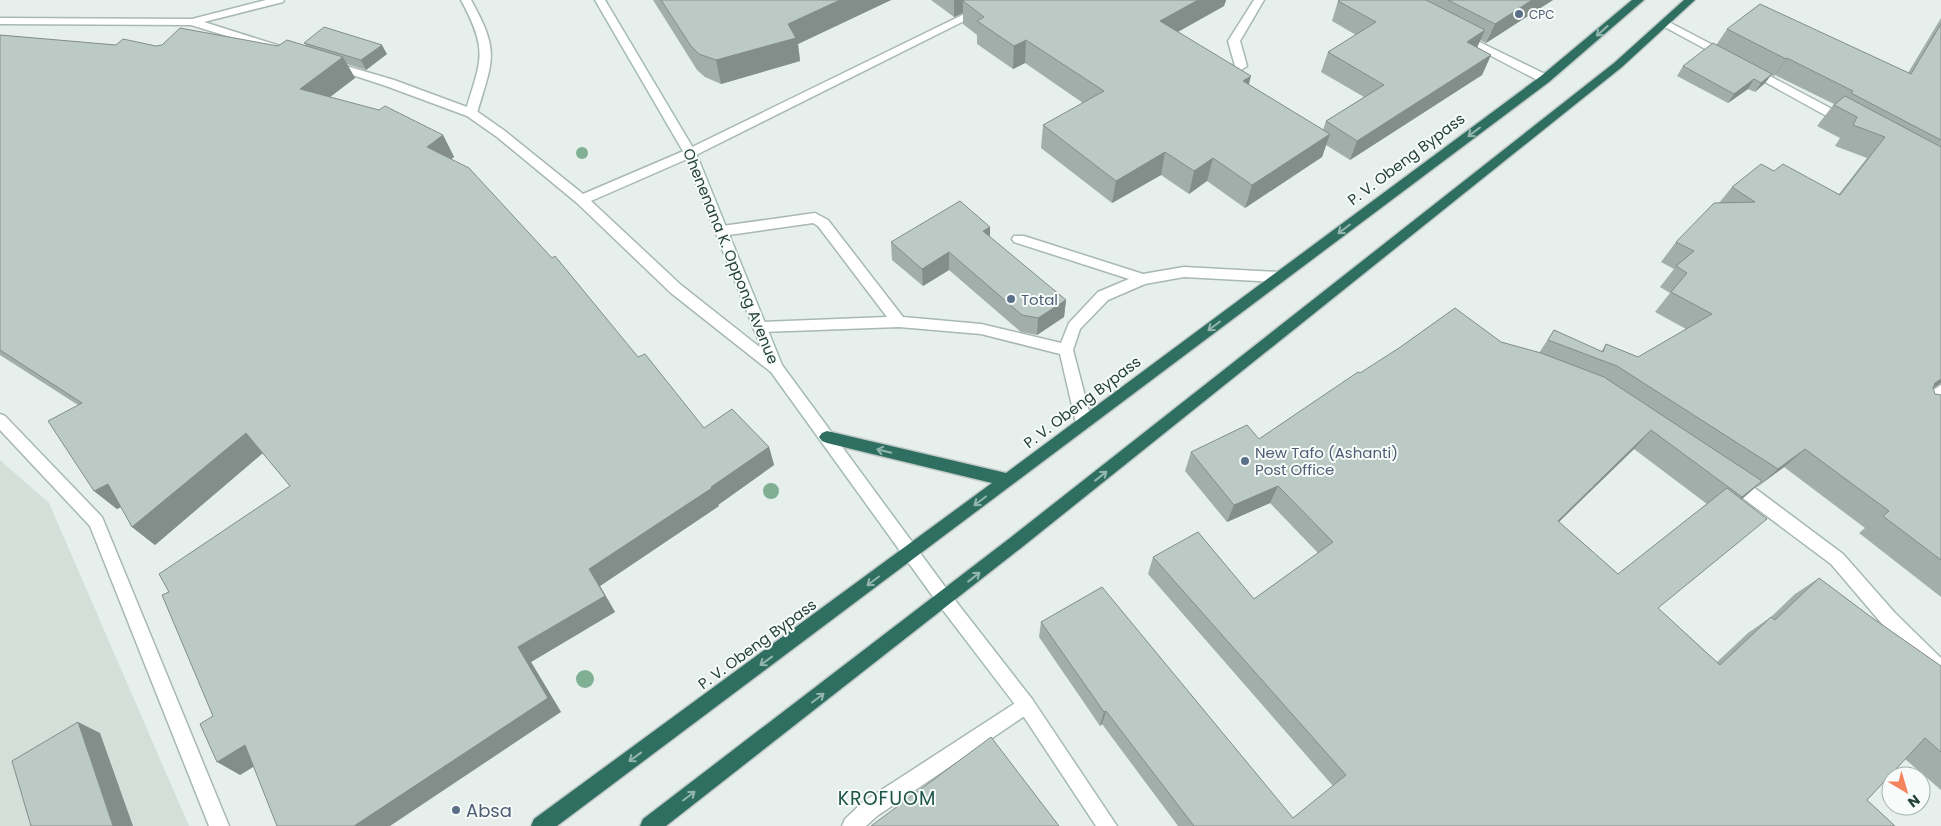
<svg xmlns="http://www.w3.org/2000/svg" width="1941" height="826" viewBox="0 0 1941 826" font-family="Poppins,sans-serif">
  <rect width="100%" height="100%" fill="#e6efeb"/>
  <!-- built -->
  <path fill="#d4dfda" d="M0,460l49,43 140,323h-189z"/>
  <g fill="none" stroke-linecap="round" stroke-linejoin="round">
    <!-- lane casing -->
    <g stroke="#a8b8b2" stroke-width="3">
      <path id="lane" d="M461,0h10c29,52 22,59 6,113l-6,4 -6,-4c16,-54 24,-61 -4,-113z
        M1254,0h10l-24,41 7,25 -6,4 -6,-4 -7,-25z
        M815,213l13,7 75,97 78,7 80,19 8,-20 29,-31 31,-13 -115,-37 -2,-3 2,-3h10l119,38 41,-7 95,5 5,1 2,4 -2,4 -5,1 -95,-5 -39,7 -37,16 -28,29 -7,21 19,73 -3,4 -5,2 -5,-2 -3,-4 -16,-69 -79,-20 -82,-7 -139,5 -5,-1 -2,-4 2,-4 5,-1 127,-5 -69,-91 -5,-3 -91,13 -5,-2 -2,-3 2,-3 5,-2z"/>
    </g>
    <!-- street casing -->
    <g stroke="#a8b8b2" stroke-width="3">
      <path id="street" d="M266,0h18l-1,2 -79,20 76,24 2,2 -6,3 -85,-26 -191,-1v-6l192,1z
        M993,0h13l-312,156 -103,45 90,84 100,79 2,4 -2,4 -5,2 -5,-2 -100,-79 -94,-90 -80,-66 -30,-21 -81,-30 -58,-19 -2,-2 6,-3 4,1 58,17 81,30 30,21 78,63 103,-44z
        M1665,20l65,34 2,2 -2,2h-8l-61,-33 -1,-2z
        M1461,33l88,43 2,3 -6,4 -4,-1 -84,-44 -2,-2z
        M1751,66l98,52 2,3 -6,4 -4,-1 -94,-52 -2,-2 2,-2z
        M1941,385v14c-8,6 -16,15 -26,11l-2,-4 2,-4z
        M0,414l5,2 97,101 127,309h-20l-119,-300 -90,-96z
        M1734,475l6,2 103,77 52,59 46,45v20l-6,-2 -52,-51 -52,-61 -103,-77 -2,-5 2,-5z
        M1026,696l6,3 3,6 -3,6 -155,105 -11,10h-24l3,-7 18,-17z"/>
    </g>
    <!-- secondary casing -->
    <g stroke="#a4bbb3" stroke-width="3">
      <path id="secondary" d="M595,0h10l91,153 86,212 169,230 81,104 85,127h-21l-76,-115 -81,-106 -168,-233 -87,-219z"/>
    </g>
    <!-- highway casing -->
    <g stroke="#c2cac8" stroke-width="3">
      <path id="highway" d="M1632,0h12l-95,82 -992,744h-26l3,-7 458,-336 -165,-40 -5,-2 -3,-4 3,-4 5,-2 179,42 535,-397z
        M1684,0h11l-73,67 -601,481 -355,278h-26l3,-7 367,-281 604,-475z"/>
    </g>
    <!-- lane -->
    <use href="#lane" fill="#fff" fill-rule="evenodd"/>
    <!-- street -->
    <use href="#street" fill="#fff" fill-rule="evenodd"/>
    <!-- secondary -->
    <use href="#secondary" fill="#fff" fill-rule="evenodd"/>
    <!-- highway -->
    <use href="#highway" fill="#2f6f62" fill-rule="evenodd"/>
  </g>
  <!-- trees -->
  <g fill="#80af93">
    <circle cx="582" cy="153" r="6"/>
    <circle cx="771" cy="491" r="8"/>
    <circle cx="585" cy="679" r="9"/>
  </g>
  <!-- wall -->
  <path fill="#a1aea9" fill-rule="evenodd" d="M653,0h238l-93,44 2,17 -79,23 -16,-7 -8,-7z
    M931,0h295l-2,6 -46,26 71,53 74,45 3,-9 38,-24 -43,-25 7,-20 28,-17 -24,-14 6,-20 2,-1h213l-67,43 -6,-3 -3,7 14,8 -9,20 -132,85 -24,-15 -4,12 -77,51 -38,-27 -18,13 -28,-19 -49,28 -71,-55 2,-23 40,-22 -58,-40 -12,6 -36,-25v-9l-14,-11v-11l-9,4z
    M1941,18v365l-8,6 2,5 6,1v202l-82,-64 6,-5 -81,-61 -27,20h-1l-14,12 -84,109 59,54 31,-29 23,-16 24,-23 24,-16 52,39 70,49v124l-36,-31 -38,41 28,26h-717l-76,-102 -2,2 -61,-89 2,-15 252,196 40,-32 -185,-212 5,-17 101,42 64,-46 -48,-50 -43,19 -42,-51 6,-19 68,-13 101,-66 141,-31 38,11 15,-23 47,22 5,-8 32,13 48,-28 -31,-17 15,-19 -10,-6 14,-18 -13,-7 15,-20 43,-39 13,-16 42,-16 65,23 28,-36 -32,-12 5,-8 -23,-12 17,-22 -59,-29 -1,1 -3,-1 -6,8 -10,9 -7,-3 -20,14 -51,-27 6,-10 34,-22 10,-15 181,44zM1634,449l73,55 -89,70 -59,-52z
    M0,35l116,10 40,1h122l28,-1 -2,-2 83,11 -21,16 -19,-6 8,14 -25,19 113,38 11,22 -3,2 187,198 66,71 65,19 5,18 -56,40 1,1 -119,80 15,26 -84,50 30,50 -308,55 -13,8 -27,-59 -44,-124 121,-106 -27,-33 -108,92 -23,-18 -11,-20 -4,2 -23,-18 -16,-86 -78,-50z
    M990,238l76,62 -2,17 -27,18 -16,-3 -72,-62 -26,16 -31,-26 -1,-18z"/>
  <!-- shaded-wall -->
  <path fill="#838d89" d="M840,0h51l-93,44 2,17 -79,23 -5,-24 72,-36z
    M954,0h35l-26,1v12l-9,4z
    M1198,0h28l-2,6 -68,38 4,-23z
    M1532,0h21l-67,43 9,-19z
    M1485,30l-9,20 -9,-8z
    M1026,40l-1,23 -12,6 1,-23z
    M382,45l5,9 -21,16 -5,-10z
    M1491,55l-9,20 -132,85 7,-19z
    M343,57l12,21 -42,32 -13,-21z
    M1787,58l-12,17 -1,1 12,-17z
    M1772,74l-7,9 -10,9 6,-9z
    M1251,76l-6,23 -2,-18z
    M1754,79l-6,10 -20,14 6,-9z
    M1330,134l-8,23 -77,51 7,-23z
    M443,135l11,22 -16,11 -11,-21z
    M1165,152l-4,23 -49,28 4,-22z
    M1213,158l-6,23 -18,13 5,-23z
    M990,227v17l-7,-13z
    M949,252v18l-26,16 -1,-17z
    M1066,300l-2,17 -27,18 1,-17z
    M1941,379v4l-29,19 23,-19z
    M1651,430l-17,19 -92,89 16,-17z
    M246,433l18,19 -109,93 -23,-18z
    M769,447l5,18 -56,40 1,1 -119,80 15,26 -84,50 30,50 -171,114h-36l235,-257 122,-82z
    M1805,449l-21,18 -27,20 21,-18z
    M1762,481l-20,18 -20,16 20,-18z
    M108,484l23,18 -14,7 -23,-18z
    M1278,486l-8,17 -43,19 7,-17z
    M1106,711l-4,13 -2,2 4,-14z
    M78,722l22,11 33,93h-20z
    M245,745l22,13 -27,17 -23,-13z"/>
  <!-- building -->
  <path fill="#bbcac4" stroke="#838d89" d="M661,0h179l-52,24 8,14 -80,22 -17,-6 -8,-8z
    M964,0h234l-38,21 91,55 -8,5 87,53 -78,51 -39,-27 -19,13 -29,-19 -49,29 -73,-56 61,-34 -78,-51 -12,6 -37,-25 7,-4 -21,-16z
    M1340,0h86l59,30 -18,12 24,13 -134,86 -31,-20 58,-36 -56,-33 48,-30 -38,-21z
    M1448,0h84l-37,24z
    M1760,4l151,70 30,-50v116l-90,-47 2,-2 -66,-33 -1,1 -59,-30z
    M324,27l58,18 -21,15 -57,-17z
    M180,28l98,18 9,-6 56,17 -43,32 79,21 6,-4 58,29 -16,12 42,21 83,90 3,-2 83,101 7,-3 59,74 28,-19 37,38 -58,40 1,1 -123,81 16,27 -87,51 30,51 -194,128h-77l-32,-81 -28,17 -17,-38 13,-8 -51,-121 7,-3 -10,-18 131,-88 -44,-53 -114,94 -24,-43 -14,7 -46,-70 34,-18 -82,-53v-315l116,10 7,-6 33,7 6,-1z
    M1713,43l59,31 -11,9 -7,-4 -20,15 -51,-28z
    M1845,96l96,51v232l-6,4 -2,5 2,6 6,1v165l-58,-44 6,-5 -84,-62 -27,20 -161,-103 -69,-26 6,-10 49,22 3,-8 32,13 74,-43 -41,-22 16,-19 -11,-7 18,-15 -18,-9 38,-39 41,-1 -23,-15 29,-23 13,7 9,-7 57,31 45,-58 -32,-12 4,-8 -23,-12z
    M960,201l30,26 -7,4 83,69 -28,18 -16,-3 -73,-63 -27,17 -31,-27z
    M1455,308l46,34 40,11 63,24 158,104 -20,16 -91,-67 -93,91 60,53 109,-86 40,31 -109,89 62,57 51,-48 4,3 44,-42 52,39 70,49v86l-16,-14 -58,62 28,26h-701l-88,-115 -2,1 -63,-90 61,-35 191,231 53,-43 -193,-218 45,-25 56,67 79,-57 -55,-56 -44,19 -43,-53 56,-27 12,14 99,-67 2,1 39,-25z
    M78,722l35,104h-82l-19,-65z
    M991,737l68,89h-188z"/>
  <!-- one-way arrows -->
  <defs><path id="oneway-shaft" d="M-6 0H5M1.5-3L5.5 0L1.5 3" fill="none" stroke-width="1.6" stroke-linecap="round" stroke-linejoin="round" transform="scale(1.25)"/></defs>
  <g stroke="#93b5ae">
    <use href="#oneway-shaft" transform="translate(1602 31) rotate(138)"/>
    <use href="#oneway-shaft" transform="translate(1474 132) rotate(143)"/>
    <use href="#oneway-shaft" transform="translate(1344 229) rotate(143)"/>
    <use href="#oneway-shaft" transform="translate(1214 326) rotate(143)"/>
    <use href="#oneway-shaft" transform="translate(884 451) rotate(-166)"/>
    <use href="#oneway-shaft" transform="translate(1101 476) rotate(-38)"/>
    <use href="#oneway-shaft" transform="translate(980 501) rotate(143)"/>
    <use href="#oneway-shaft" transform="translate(974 577) rotate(-38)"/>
    <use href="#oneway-shaft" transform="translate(873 581) rotate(143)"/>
    <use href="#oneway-shaft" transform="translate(766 661) rotate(144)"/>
    <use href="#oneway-shaft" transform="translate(818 698) rotate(-37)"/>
    <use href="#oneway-shaft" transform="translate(635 757) rotate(144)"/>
    <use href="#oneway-shaft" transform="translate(689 796) rotate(-37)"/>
  </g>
  <!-- markers -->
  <g fill="#5c6f8a" stroke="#f7fbf9" stroke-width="2">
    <circle cx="1519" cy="14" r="5"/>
    <circle cx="1011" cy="299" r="5"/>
    <circle cx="1245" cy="461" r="5"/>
    <circle cx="456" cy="810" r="5"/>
  </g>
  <g text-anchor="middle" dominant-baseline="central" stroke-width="4" stroke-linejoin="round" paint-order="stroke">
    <!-- far-service labels -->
    <g font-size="12" fill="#4e5e75" stroke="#f7fbf9" text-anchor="start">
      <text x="1529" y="14">CPC</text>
    </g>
    <!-- street labels -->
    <g font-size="15" fill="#24423a" stroke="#f7fbf9">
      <text transform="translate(1406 159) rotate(-37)">P. V. Obeng Bypass</text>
      <text transform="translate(731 256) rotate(68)">Ohenenana K. Oppong Avenue</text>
      <text transform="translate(1082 402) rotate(-37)">P. V. Obeng Bypass</text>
      <text transform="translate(757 644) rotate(-36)">P. V. Obeng Bypass</text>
    </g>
    <!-- service labels -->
    <g font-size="15" fill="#4e5e75" stroke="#f7fbf9" text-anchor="start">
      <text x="1021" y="299">Total</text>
      <text x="1255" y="452">New Tafo (Ashanti)<tspan x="1255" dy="17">Post Office</tspan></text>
    </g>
    <!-- near-service labels -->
    <g font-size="18" fill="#4e5e75" stroke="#f7fbf9" text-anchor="start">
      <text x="466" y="810">Absa</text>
    </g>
    <!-- near-neighbourhood labels -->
    <g font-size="19" letter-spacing="1" fill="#1f5548" stroke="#f7fbf9">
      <text x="887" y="798">KROFUOM</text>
    </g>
  </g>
  <!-- north arrow -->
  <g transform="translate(1906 791) rotate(142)"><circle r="24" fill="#f7fbf9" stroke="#a3b1ad"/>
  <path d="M0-4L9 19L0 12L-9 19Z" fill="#f4845f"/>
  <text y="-8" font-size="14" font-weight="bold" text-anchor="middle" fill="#24423a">N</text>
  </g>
</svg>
